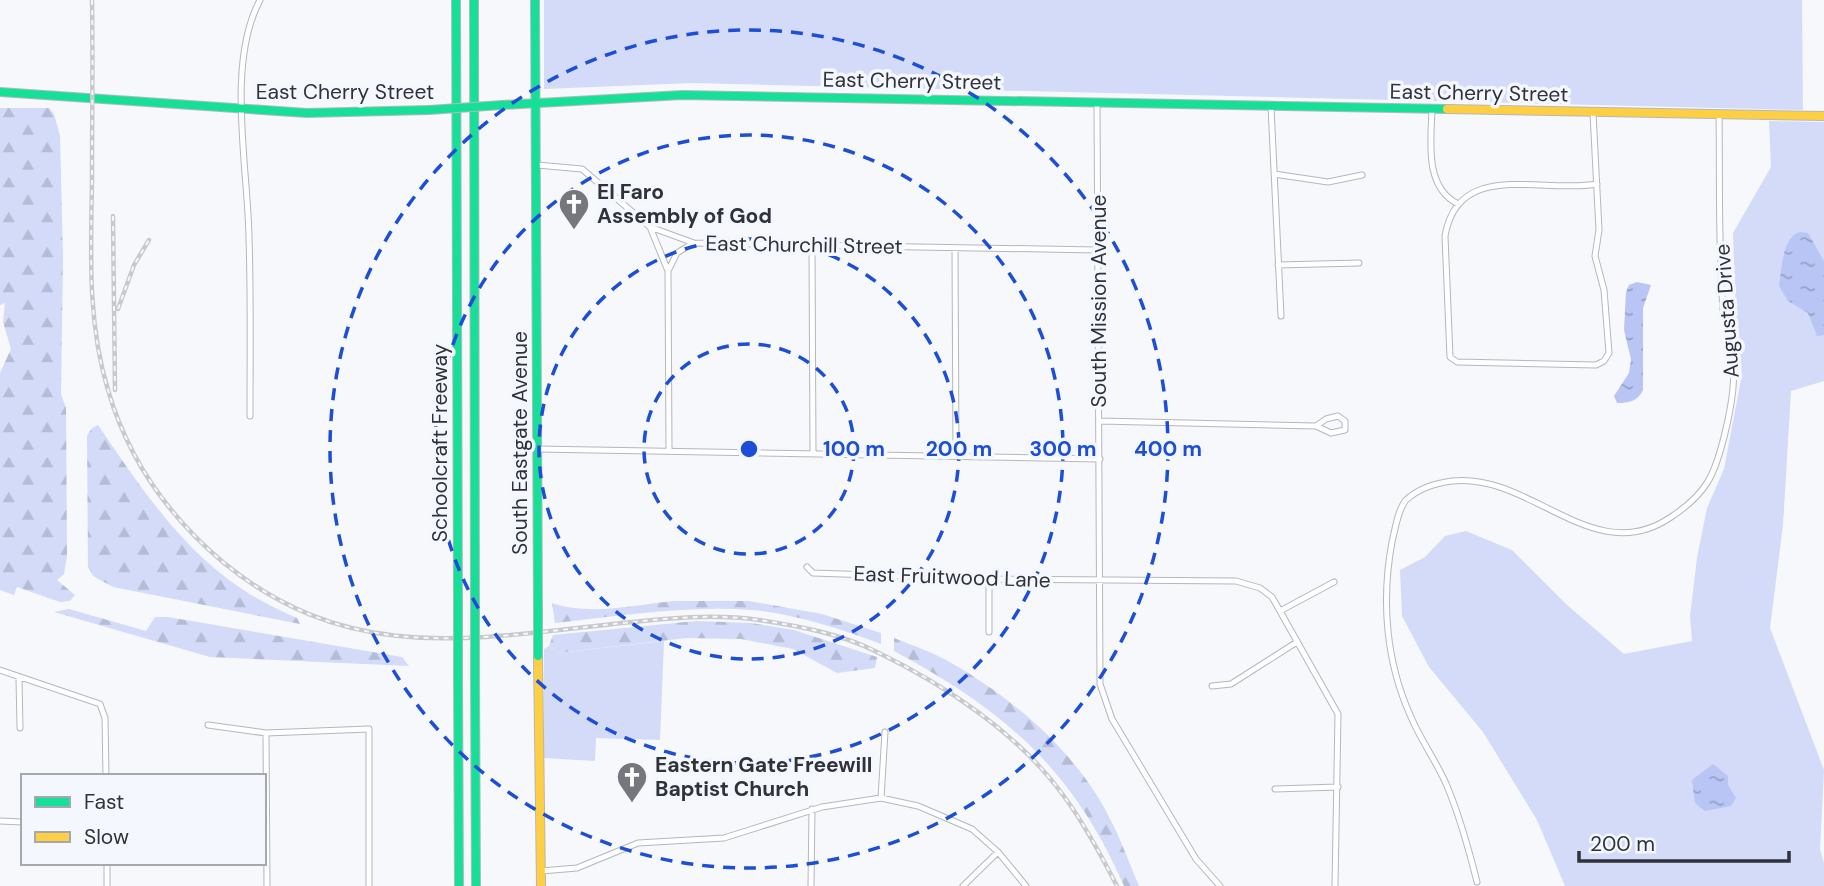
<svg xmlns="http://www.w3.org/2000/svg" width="1824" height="886" viewBox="0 0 1824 886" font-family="'DM Sans',sans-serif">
  <defs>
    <pattern id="forest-firs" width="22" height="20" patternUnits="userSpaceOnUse" patternTransform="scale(1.75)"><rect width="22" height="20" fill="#d3dbf8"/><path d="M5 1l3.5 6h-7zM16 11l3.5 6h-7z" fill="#b5bcd5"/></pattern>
    <pattern id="water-ripples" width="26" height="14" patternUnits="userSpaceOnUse" patternTransform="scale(1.75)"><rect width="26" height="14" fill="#b8c5f5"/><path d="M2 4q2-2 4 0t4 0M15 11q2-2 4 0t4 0" fill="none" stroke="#96a1c7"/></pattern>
  </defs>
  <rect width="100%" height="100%" fill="#f6f8fc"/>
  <!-- grass -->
  <path fill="#d3dbf8" d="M544,0h1258l1,110 -1111,-27 -148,6z
    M1769,121l55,1v259l-33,10 -8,134 -13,103 54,142 -4,79 4,14v23h-259l-28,-66 -54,-88 -54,-65 -27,-51 -2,-46 25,-13 20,-21 21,-5 46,19 54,54 58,50 68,-13 -2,-25 7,-58 10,-50 17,-39 18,-95 -6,-50 -3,-91 38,-66z
    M664,641l-4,99 -64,-2 -1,23 -51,-3v-109l5,-3 9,7z"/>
  <!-- forest -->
  <path fill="url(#forest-firs)" d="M0,108h49l5,6 6,22 3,122 -2,136 5,14 1,148 -3,18 -7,6 18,15 -5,6 -10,1 -43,-15 -3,8 -14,-5v-217l11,-24 -8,-27 2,-19 -5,2z
    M98,425c56,82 103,154 199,193l3,6 -187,-37 -20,-11 -5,-10 -1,-130 5,-8z
    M674,601h75l73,13 59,19v11c-40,-15 -86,-30 -129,-34 -66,-5 -132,6 -197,13l-3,-20c39,13 82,2 122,-2z
    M69,609l77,22 9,-14h13l234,40 7,9 -199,-9 -156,-45z
    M696,621l55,2 43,7 83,27 -2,11 -38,5 -44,-24 -52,-10 -55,-1 -128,15 -9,-7 4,-11z
    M894,638c20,8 41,15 59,26 61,35 125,90 156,153 12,22 20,46 30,69h-15c-51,-117 -120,-176 -230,-235z"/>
  <!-- water -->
  <path fill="url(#water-ripples)" d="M1800,232l8,1 16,28v74l-7,1 -9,-23 -20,-12 -9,-15c3,-17 3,-49 21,-54z
    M1637,282l14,3 -8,23v82c-5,11 -14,13 -26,13l-3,-7 15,-23 2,-14 -7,-29 2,-38 3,-7z
    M1713,764l15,12v9l8,13 -5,8 -26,5 -10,-8 -3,-23z"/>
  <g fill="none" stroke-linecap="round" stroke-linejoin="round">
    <!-- street casing -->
    <g stroke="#b5b7bc" stroke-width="7">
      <path id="street" d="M1097,102l3,582 12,35 84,140 24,27
        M1271,107l10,209
        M1432,109c-1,32 -8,78 26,95
        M1593,113l6,117 -4,26 9,34 5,63 -5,8 -8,4 -139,-3 -7,-5 -5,-121c13,-77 97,-42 152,-52
        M537,165l45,4 68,58 44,16 403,7
        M1274,174l54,8 34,-7
        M650,227l18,44 1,179
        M812,247l1,206
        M955,248l1,208
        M1278,265l81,-2
        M668,271l9,-18 16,-10
        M250,416c0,-59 1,-118 -1,-178 -1,-71 -23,-174 11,-238
        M1100,421l216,5 10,-7 12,-3 7,5v9l-14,3 -15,-7
        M537,449l563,10
        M807,567l6,6 176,6 247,2 24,7 12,9 66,117 -3,172
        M989,579v53
        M1280,611l54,-29
        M0,670l100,34 5,14 1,58
        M19,678l1,50
        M1212,686l19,-2 66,-42
        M208,725l58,8 103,-4v157
        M266,733l1,153
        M1275,789l63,-2
        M881,798l4,-66
        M0,821l23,1
        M107,863v23
        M541,871l36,-3 61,-25 86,-5 98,-31 59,-9 37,8 54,23 26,23 28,34
        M1477,882c-8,-32 -17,-65 -30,-96 -10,-24 -26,-45 -36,-69 -25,-55 -30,-116 -19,-175 3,-12 6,-33 14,-42 12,-11 30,-17 46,-19 79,-9 142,89 219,36 14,-9 27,-20 36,-34 14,-22 29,-89 26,-114 -2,-20 -8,-40 -10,-60 -5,-65 -3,-131 -4,-196
        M811,886l1,-77
        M963,886l35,-34"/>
    </g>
    <!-- fast casing -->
    <g stroke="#b5b7bc" stroke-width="10">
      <path id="fast" d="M456,0l2,604
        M474,0l1,605
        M535,0l3,612
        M0,92l307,21 122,-3
        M502,105l180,-10 765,14
        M458,679l1,207
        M475,679l1,207"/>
    </g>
    <!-- slow casing -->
    <g stroke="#b5b7bc" stroke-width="10">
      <path id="slow" d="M1447,109l377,7
        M538,656l3,230"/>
    </g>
    <!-- street -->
    <use href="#street" stroke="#fefeff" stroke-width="5"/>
    <!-- fast -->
    <use href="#fast" stroke="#16e098" stroke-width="8"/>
    <!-- slow -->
    <use href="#slow" stroke="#ffcf43" stroke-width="8"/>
    <!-- rail casing -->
    <g stroke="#c8c9cb" stroke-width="4.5">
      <path id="rail" d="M92,0c1,60 0,120 0,179 -1,72 -5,142 16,211 20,69 61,127 116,173 123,100 244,77 389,61 49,-5 97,-11 146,-4 40,6 83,14 118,32 68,33 141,81 186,143 21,28 38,60 54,91
        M113,216l2,174
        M118,309l16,-44 15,-25"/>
    </g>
    <!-- rail -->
    <use href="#rail" stroke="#f4f7fe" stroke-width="2" stroke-dasharray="5" stroke-linecap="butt"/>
    <!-- fast-bridge casing -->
    <g stroke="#b5b7bc" stroke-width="10" stroke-linecap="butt">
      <path id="fast-bridge" d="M429,110l73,-5
        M458,604v75
        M475,605v74
        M538,612v44"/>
    </g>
    <!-- fast-bridge -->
    <use href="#fast-bridge" stroke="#16e098" stroke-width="8"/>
  </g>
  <!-- distance rings -->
  <g fill="none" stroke="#1d4ed8" stroke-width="3.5" stroke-dasharray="12 9">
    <circle cx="749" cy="449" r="105"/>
    <circle cx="749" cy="449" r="210"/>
    <circle cx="749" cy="449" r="314"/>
    <circle cx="749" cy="449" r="419"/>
  </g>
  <!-- icons -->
  <defs>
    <g id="church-pin" transform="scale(1.575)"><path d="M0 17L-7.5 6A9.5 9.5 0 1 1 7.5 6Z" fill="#75777d" stroke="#f4f7fe"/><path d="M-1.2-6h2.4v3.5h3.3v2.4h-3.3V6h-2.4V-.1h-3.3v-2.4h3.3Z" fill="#fff"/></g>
  </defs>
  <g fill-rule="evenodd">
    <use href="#church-pin" x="574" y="204"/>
    <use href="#church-pin" x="632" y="777"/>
  </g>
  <g text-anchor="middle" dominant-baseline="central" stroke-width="7" stroke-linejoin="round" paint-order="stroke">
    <!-- street labels -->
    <g font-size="21" fill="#303239" stroke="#f4f7fe">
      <text transform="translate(912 81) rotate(1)">East Cherry Street</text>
      <text x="345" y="92">East Cherry Street</text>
      <text transform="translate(1479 93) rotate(1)">East Cherry Street</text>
      <text transform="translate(804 245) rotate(1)">East Churchill Street</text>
      <text transform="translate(1099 301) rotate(-90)">South Mission Avenue</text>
      <text transform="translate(1727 311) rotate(-94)">Augusta Drive</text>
      <text transform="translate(440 443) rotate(-90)">Schoolcraft Freeway</text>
      <text transform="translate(520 443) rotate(-90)">South Eastgate Avenue</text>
      <text transform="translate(952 577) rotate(2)">East Fruitwood Lane</text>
    </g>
    <!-- poi labels -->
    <g font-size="21" font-weight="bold" fill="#303239" stroke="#f4f7fe" text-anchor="start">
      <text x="597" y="192">El Faro<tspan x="597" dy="24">Assembly of God</tspan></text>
      <text x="655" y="765">Eastern Gate Freewill<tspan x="655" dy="24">Baptist Church</tspan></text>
    </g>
  </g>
  <circle cx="749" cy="449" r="10" fill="#1d4ed8" stroke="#f4f7fe" stroke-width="3.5"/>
  <g font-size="21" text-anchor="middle" font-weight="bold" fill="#1d4ed8" stroke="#f4f7fe" stroke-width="7" stroke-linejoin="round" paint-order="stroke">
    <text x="854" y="456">100 m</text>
    <text x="959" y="456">200 m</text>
    <text x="1063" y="456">300 m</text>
    <text x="1168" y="456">400 m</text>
  </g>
  <!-- legend -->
  <rect x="21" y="774" width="245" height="91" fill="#f4f7fe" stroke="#a6a8af" stroke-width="2"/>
  <rect x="35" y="797" width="35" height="10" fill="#16e098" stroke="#a6a8af" stroke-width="2"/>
  <text x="84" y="809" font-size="21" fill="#303239">Fast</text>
  <rect x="35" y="832" width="35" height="10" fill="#ffcf43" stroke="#a6a8af" stroke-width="2"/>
  <text x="84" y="844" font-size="21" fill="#303239">Slow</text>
  <!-- scale -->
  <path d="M1579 851v10h210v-10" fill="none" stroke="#303239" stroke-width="3.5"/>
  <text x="1590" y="851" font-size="21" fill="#303239" stroke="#f4f7fe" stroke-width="5" paint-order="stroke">200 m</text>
</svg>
